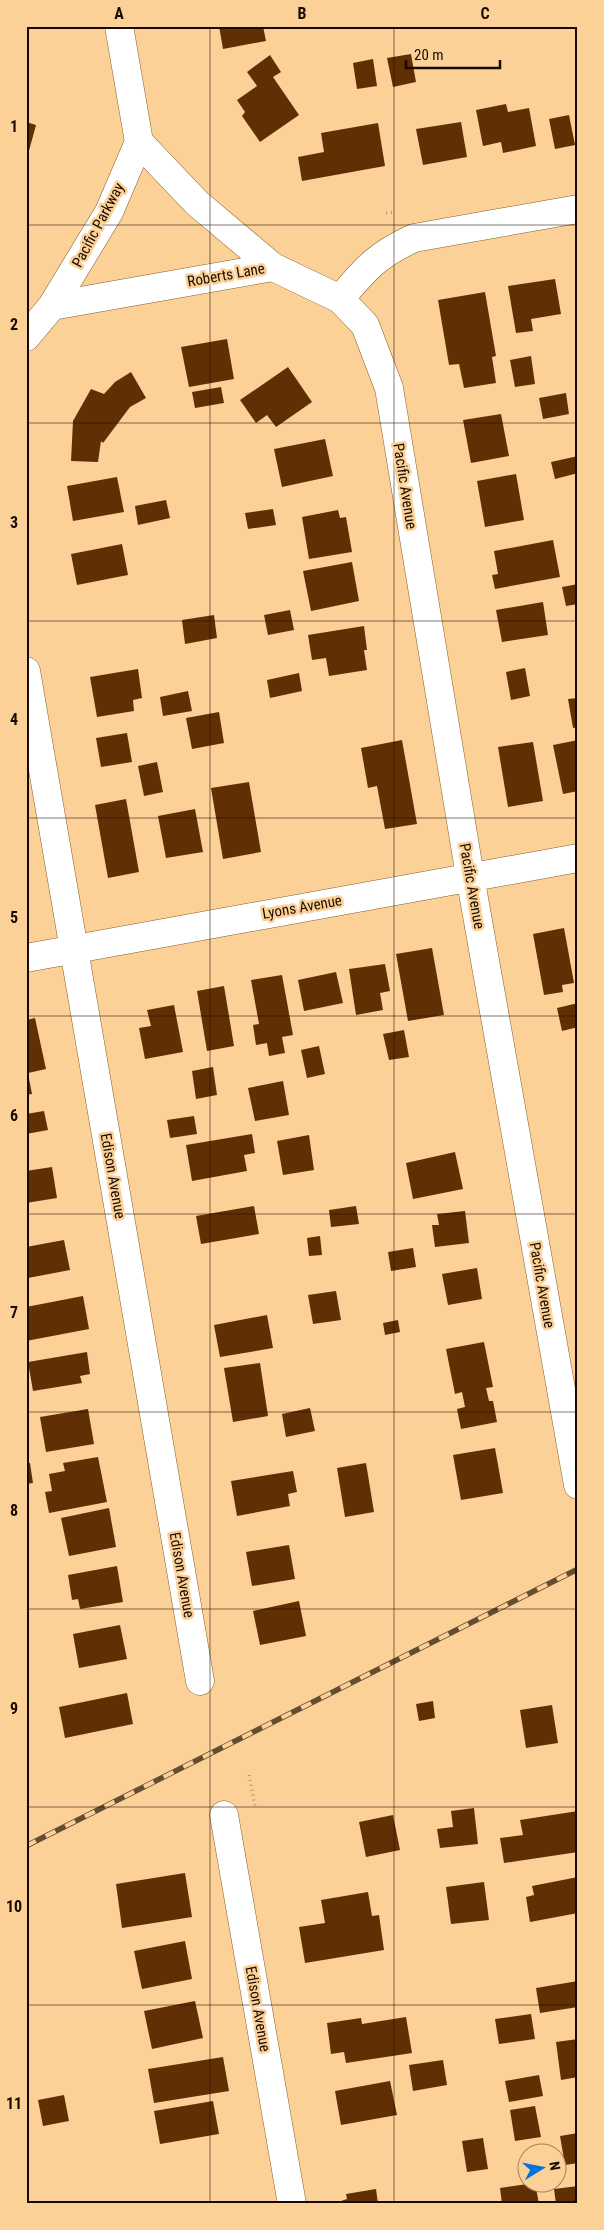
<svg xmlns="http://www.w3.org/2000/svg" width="604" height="2230" viewBox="0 0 604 2230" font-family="'Roboto Condensed',sans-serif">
  <rect width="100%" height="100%" fill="#fcd198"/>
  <!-- building -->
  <path fill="#612f04" d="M219,26h44l3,15 -43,8z
    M411,54l5,28 -23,5 -6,-29z
    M270,55l11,17 -8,5 26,38 -39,27 -18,-26 3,-4 -8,-12 20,-14 -10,-14z
    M373,59l4,27 -20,3 -4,-26z
    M506,104l2,8 21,-4 7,38 -33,7 -2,-11 -18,4 -7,-36z
    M569,115l6,30 -20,4 -6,-30z
    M26,122l10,3 -9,33h-1z
    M461,122l6,35 -44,8 -7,-36z
    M378,123l7,43 -83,15 -4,-24 26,-5 -3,-19z
    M555,279l6,35 -30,5 2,12 -17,2 -8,-47z
    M485,292l11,64 -4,1 4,26 -32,5 -5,-24 -10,1 -11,-65z
    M227,339l7,40 -45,8 -8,-40z
    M531,356l4,28 -20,3 -5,-27z
    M288,367l24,35 -36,25 -9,-12 -11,8 -16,-23z
    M131,372l15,26 -16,9 -27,36 -2,-2 -3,21 -27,-1 2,-40 18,-32 13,5 11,-12z
    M221,387l3,16 -29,5 -3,-16z
    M566,393l3,21 -26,5 -4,-21z
    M501,414l8,42 -38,7 -8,-43z
    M325,439l8,37 -51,11 -8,-38z
    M578,456v17l-23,6 -4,-17z
    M516,474l8,46 -39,7 -8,-46z
    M117,477l7,35 -51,9 -6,-35z
    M166,500l4,18 -32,7 -3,-19z
    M273,509l3,16 -28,4 -3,-16z
    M338,510l2,8 6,-1 6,35 -43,7 -7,-42z
    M553,540l7,37 -65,12 -3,-14 6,-1 -4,-23z
    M122,544l6,31 -51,10 -6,-31z
    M352,562l7,39 -48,10 -8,-40z
    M578,584v20l-12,2 -4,-19z
    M543,602l5,33 -46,7 -6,-32z
    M290,610l4,20 -26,5 -4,-20z
    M214,615l3,23 -32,6 -3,-24z
    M364,626l3,24h-3l3,20 -38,6 -3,-18 -14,2 -4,-25z
    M525,668l5,28 -19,4 -5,-28z
    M138,669l4,29 -9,2 1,11 -37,6 -7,-40z
    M299,673l3,18 -32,7 -3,-18z
    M188,691l4,20 -29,5 -3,-19z
    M578,698v29l-5,1 -5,-29z
    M219,712l5,31 -32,6 -6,-31z
    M127,733l5,29 -31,5 -5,-29z
    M402,740l15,84 -32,5 -8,-43 -9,2 -7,-40z
    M578,740v51l-15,3 -10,-49z
    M533,742l10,59 -35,6 -10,-60z
    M157,762l6,30 -19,4 -6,-30z
    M249,782l12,70 -38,7 -12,-71z
    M126,799l13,73 -31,6 -13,-73z
    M195,809l8,43 -37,6 -8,-42z
    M564,928l10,55 -12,2 1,7 -19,3 -11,-61z
    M432,948l12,67 -36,6 -12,-67z
    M385,964l5,27 -10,2 3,17 -27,5 -7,-46z
    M336,972l7,31 -39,8 -6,-31z
    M282,975l11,60 -11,2 3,16 -16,3 -2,-13 -11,2 -3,-20 6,-1 -8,-44z
    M224,986l10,60 -27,5 -10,-60z
    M578,1003v24l-16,4 -5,-23z
    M174,1005l9,47 -38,7 -6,-31 12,-2 -4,-16z
    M35,1018l11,51 -18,4 4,21 -6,1v-75z
    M404,1030l5,27 -20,3 -6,-26z
    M319,1046l6,28 -18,4 -6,-28z
    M213,1067l4,28 -21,4 -4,-28z
    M283,1081l6,34 -34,6 -7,-33z
    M44,1111l4,19 -22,4v-20z
    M194,1116l3,18 -27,4 -3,-18z
    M252,1134l3,19 -11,2 3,16 -55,10 -6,-36z
    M309,1135l5,35 -31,5 -6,-34z
    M455,1152l8,37 -50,10 -7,-36z
    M52,1167l5,31 -31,5v-32z
    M254,1206l5,28 -58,10 -5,-28z
    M356,1206l3,18 -28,3 -2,-17z
    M465,1211l4,32 -34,4 -3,-22h7l-2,-11z
    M320,1236l2,19 -13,1 -2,-18z
    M64,1240l6,30 -42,8 -2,-31z
    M413,1248l3,19 -25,4 -3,-19z
    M477,1268l5,31 -34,6 -6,-31z
    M336,1291l5,29 -28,4 -5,-29z
    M83,1296l6,33 -63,12v-34z
    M267,1315l6,33 -53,9 -6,-32z
    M398,1320l2,12 -15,3 -2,-12z
    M484,1342l9,45 -7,1 3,13h4l4,21 -36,7 -4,-20 8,-2 -3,-15 -7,2 -9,-45z
    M87,1352l3,22 -10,2 2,7 -49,8 -5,-29z
    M260,1363l8,53 -35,6 -9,-54z
    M310,1408l5,23 -29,6 -4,-23z
    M88,1409l6,35 -48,8 -6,-35z
    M495,1448l8,45 -42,7 -8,-45z
    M98,1457l9,45 -58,11 -4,-21 7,-1 -3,-17 16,-3 -2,-8z
    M26,1463h4l3,20 -7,1z
    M366,1463l8,49 -29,5 -8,-49z
    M293,1471l4,21 -9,2 2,12 -53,10 -6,-35z
    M109,1508l7,39 -47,9 -8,-38z
    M289,1545l6,34 -43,7 -6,-34z
    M117,1566l6,36 -43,7 -2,-10 -6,1 -4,-25z
    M299,1601l7,35 -46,9 -7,-34z
    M120,1625l7,34 -48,9 -6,-34z
    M127,1693l6,31 -68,14 -6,-31z
    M433,1701l2,17 -16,3 -3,-17z
    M552,1705l6,38 -32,5 -6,-38z
    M474,1808l4,36 -38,4 -3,-19 16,-2 -2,-16z
    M578,1811v41l-74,11 -4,-25 23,-3 -3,-15z
    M393,1815l7,35 -34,7 -7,-35z
    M185,1873l7,44 -70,11 -6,-44z
    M578,1877v36l-48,9 -4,-25 8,-2 -2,-9z
    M484,1882l5,38 -38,4 -5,-37z
    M368,1892l4,24 7,-1 5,35 -79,13 -6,-36 26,-4 -4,-23z
    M185,1941l7,38 -50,10 -8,-38z
    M578,1981v26l-38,6 -4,-25z
    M195,2001l8,37 -51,11 -8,-38z
    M531,2014l4,25 -36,5 -4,-25z
    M406,2017l6,36 -66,10 -2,-11 -13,2 -4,-31 34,-5 1,6z
    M578,2039v38l-17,3 -5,-38z
    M223,2057l6,34 -75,12 -6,-34z
    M443,2060l4,25 -34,6 -4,-26z
    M539,2075l4,21 -34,6 -4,-21z
    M390,2081l7,34 -56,10 -6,-34z
    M64,2095l5,26 -26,5 -5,-26z
    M213,2101l6,33 -59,10 -6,-33z
    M535,2106l6,31 -26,4 -5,-31z
    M578,2133v30l-13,2 -5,-29z
    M483,2138l5,31 -21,3 -5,-31z
    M535,2183l4,21h-37l-2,-16z
    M578,2186v18h-22l-2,-15z
    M376,2189l2,15h-37v-3l6,-2 -1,-5z"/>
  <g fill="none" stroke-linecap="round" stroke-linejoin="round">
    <!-- street casing -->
    <g stroke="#835e25" stroke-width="29">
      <path id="street" d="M119,26l20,116 58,61 76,64
        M340,299c26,-31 37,-44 74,-61l164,-29
        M52,306l221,-39 67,32 25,26 24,63 81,488 108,609
        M26,337l26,-31 57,-94 30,-70
        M26,671l174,1010
        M26,958l552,-100
        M224,1815l68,389"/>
    </g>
    <!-- path -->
    <path stroke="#b49268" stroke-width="3" stroke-dasharray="1 4" stroke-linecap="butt" d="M386,213l9,-1
      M249,1775l6,31"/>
    <!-- street -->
    <use href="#street" stroke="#fff" stroke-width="28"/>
    <!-- rail casing -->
    <g stroke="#654d32" stroke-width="5.5">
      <path id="rail" d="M26,1846l552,-277"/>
    </g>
    <!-- rail -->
    <use href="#rail" stroke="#fcd198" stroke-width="4" stroke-dasharray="11" stroke-linecap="butt"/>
  </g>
  <!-- grid -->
  <path fill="none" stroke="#1a0b00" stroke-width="1" stroke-opacity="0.55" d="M210,26v2178M394,26v2178M26,225h552M26,423h552M26,621h552M26,818h552M26,1016h552M26,1214h552M26,1412h552M26,1609h552M26,1807h552M26,2005h552"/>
  <g text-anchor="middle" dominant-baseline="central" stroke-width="5" stroke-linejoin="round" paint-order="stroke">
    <!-- street labels -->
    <g font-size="15" fill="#1a0b00" stroke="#fcd198">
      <text transform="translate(98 225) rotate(-62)">Pacific Parkway</text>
      <text transform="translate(226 275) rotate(-10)">Roberts Lane</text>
      <text transform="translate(405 486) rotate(81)">Pacific Avenue</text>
      <text transform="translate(472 886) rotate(80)">Pacific Avenue</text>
      <text transform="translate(302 907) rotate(-10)">Lyons Avenue</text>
      <text transform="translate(113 1176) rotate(80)">Edison Avenue</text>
      <text transform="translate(542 1285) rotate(80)">Pacific Avenue</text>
      <text transform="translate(182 1575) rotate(80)">Edison Avenue</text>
      <text transform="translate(258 2009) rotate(80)">Edison Avenue</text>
    </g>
  </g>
  <!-- border -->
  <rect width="604" height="2230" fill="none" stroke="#fcd198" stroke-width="55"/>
  <!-- north arrow -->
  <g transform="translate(542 2168) rotate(80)"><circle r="24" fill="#fcd198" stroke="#a2825b"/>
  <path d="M0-4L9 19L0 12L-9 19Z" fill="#0072d9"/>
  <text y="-8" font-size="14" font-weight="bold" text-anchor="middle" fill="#1a0b00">N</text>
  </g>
  <!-- scale -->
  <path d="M406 60v8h94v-8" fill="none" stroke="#1a0b00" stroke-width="2.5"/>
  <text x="414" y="60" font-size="15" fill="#1a0b00" stroke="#fcd198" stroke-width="4" paint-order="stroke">20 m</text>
  <rect x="28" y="28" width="548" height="2174" fill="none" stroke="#1a0b00" stroke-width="2"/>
  <g font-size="16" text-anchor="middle" font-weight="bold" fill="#1a0b00">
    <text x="119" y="19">A</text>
    <text x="302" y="19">B</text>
    <text x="485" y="19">C</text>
    <text x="14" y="132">1</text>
    <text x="14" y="330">2</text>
    <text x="14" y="528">3</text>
    <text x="14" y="725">4</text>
    <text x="14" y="923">5</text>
    <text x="14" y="1121">6</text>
    <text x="14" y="1318">7</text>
    <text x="14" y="1516">8</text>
    <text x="14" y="1714">9</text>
    <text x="14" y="1912">10</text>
    <text x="14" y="2109">11</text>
  </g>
</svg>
